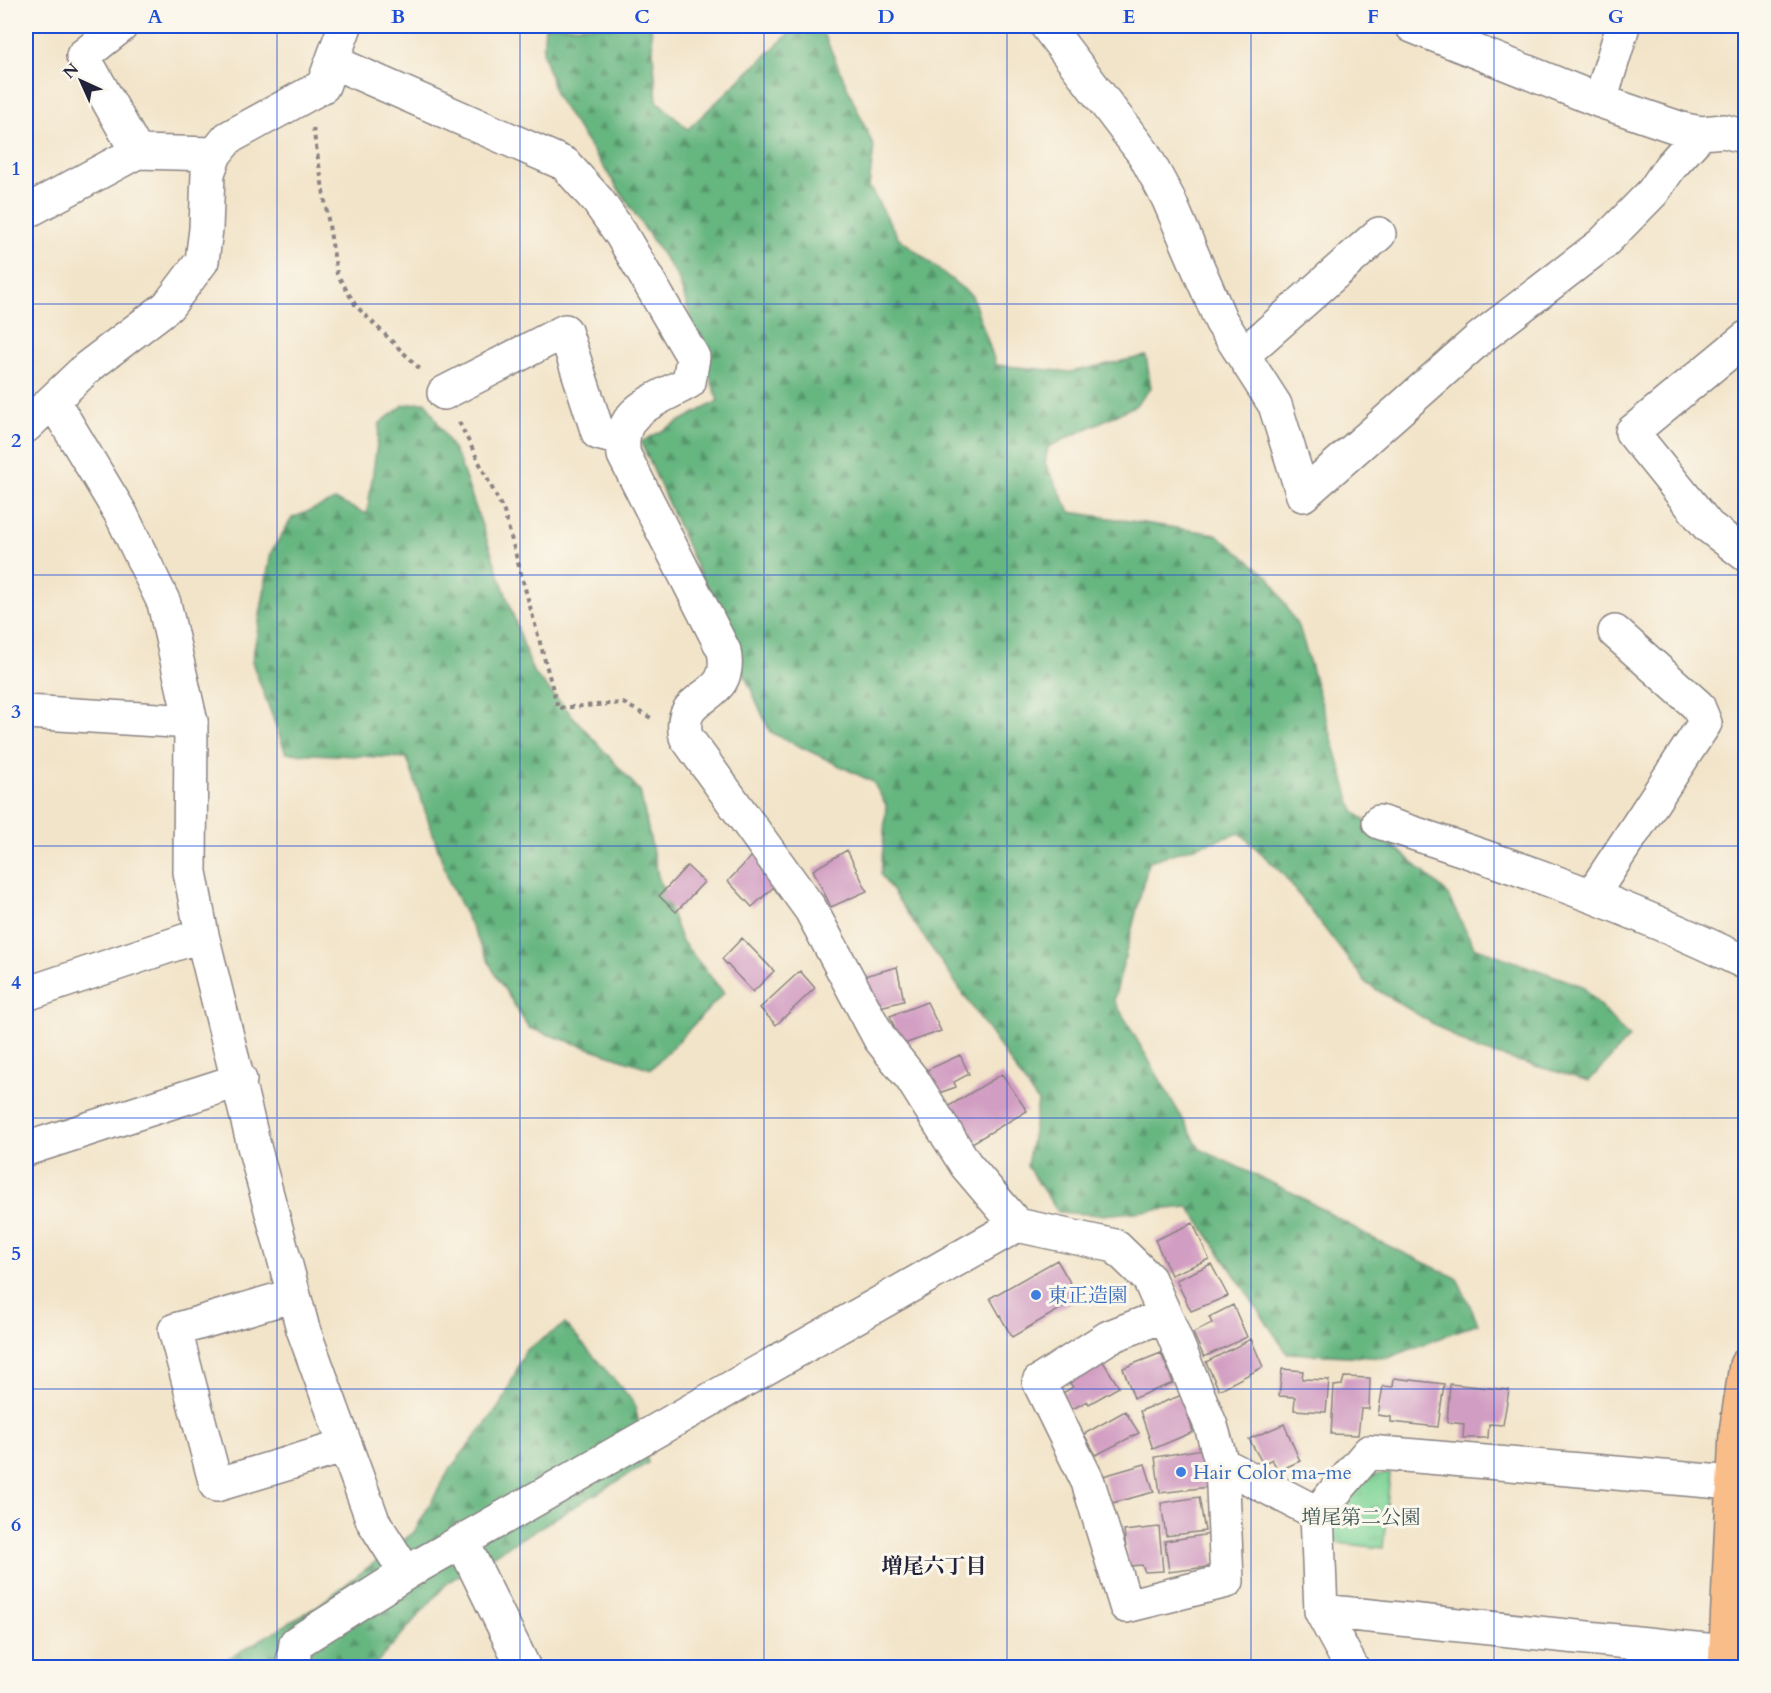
<svg xmlns="http://www.w3.org/2000/svg" width="1771" height="1693" viewBox="0 0 1771 1693" font-family="Cardo,'Noto Serif JP',serif">
  <defs>
    <pattern id="forest-firs" width="22" height="20" patternUnits="userSpaceOnUse" patternTransform="scale(1.5)"><rect width="22" height="20" fill="#66b680"/><path d="M5 1l3.5 6h-7zM16 11l3.5 6h-7z" fill="#54946a"/></pattern>
    <pattern id="park-tufts" width="24" height="20" patternUnits="userSpaceOnUse" patternTransform="scale(1.5)"><rect width="24" height="20" fill="#7ed497"/><path d="M3 7l-1-3M5 7V3M7 7l1-3M15 17l-1-3M17 17v-4M19 17l1-3" fill="none" stroke="#6db683"/></pattern>
  </defs>
  <rect width="100%" height="100%" fill="#fbf7ec"/>
  <filter id="ink" filterUnits="userSpaceOnUse"><feTurbulence type="fractalNoise" baseFrequency=".0167" numOctaves="2"/><feDisplacementMap in="SourceGraphic" scale="12" xChannelSelector="R" yChannelSelector="G"/><feConvolveMatrix kernelMatrix="1 2 1 2 8 2 1 2 1" color-interpolation-filters="sRGB"/></filter>
  <filter id="wash" filterUnits="userSpaceOnUse"><feTurbulence type="fractalNoise" baseFrequency=".008" numOctaves="4" result="noise"/><feDisplacementMap in="SourceGraphic" scale="24" xChannelSelector="R" yChannelSelector="G"/><feGaussianBlur stdDeviation="1.35" result="paint"/><feColorMatrix in="noise" values="0 0 0 0 0 0 0 0 0 0 0 0 0 0 0 0 0 1.4 0 .05"/><feComposite in="paint" operator="in"/></filter>
  <g filter="url(#wash)">
    <rect width="100%" height="100%" fill="#f2e4c9"/>
    <!-- forest -->
    <path fill="url(#forest-firs)" stroke="#446c5e" stroke-width="1.5" d="M545,26h106l6,75 31,28 109,-103h17l11,11 49,110 -5,39 29,51 74,59 24,69 74,7 76,-16 5,32 -16,18 -87,41 -3,16 25,49 146,22 54,44 30,52 53,180 93,82 28,55 108,39 47,52 -40,43 -114,-32 -108,-65 -84,-110 -43,-41 -91,28 -35,139 86,149 99,47 75,43 83,39 21,45 -90,35 -101,-5 -98,-146 -87,8 -44,-3 -31,-46 11,-64 -157,-227 5,-70 -13,-23 -103,-50 -129,-290 77,-41 -40,-123 -122,-182 -13,-43z
      M426,402l33,58 74,212 107,119 18,85 23,64 43,53 -73,76 -122,-41 -33,-52 -46,-92 -43,-126 -121,-5 -34,-91 19,-110 21,-34 43,-18 32,14 13,-91 24,-18z
      M565,1324l69,78 14,61 -200,119 -75,85 -154,1 3,-6 93,-54 99,-76 36,-63 52,-66 23,-52z"/>
    <!-- park -->
    <path fill="url(#park-tufts)" stroke="#507b69" stroke-width="1.5" d="M1390,1474l-7,74 -55,-6 -1,-18 33,-49z"/>
    <g id="blocks">
      <!-- building -->
      <path fill="#d29dc2" d="M847,850l20,41 -36,16 -18,-37z
        M754,854l10,8 -4,6 17,16 -25,23 -24,-26z
        M687,866l17,16 -28,30 -17,-16z
        M742,938l32,33 -21,21 -31,-33z
        M897,967l7,34 -32,8 -8,-33z
        M800,971l15,17 -39,37 -16,-17z
        M927,1002l14,29 -40,14 -11,-29z
        M960,1055l9,19 -15,8 2,5 -17,6 -12,-23z
        M1002,1074l25,37 -60,35 -23,-37z
        M1193,1223l16,36 -38,16 -16,-35z
        M1057,1260l22,38 -67,39 -22,-39z
        M1211,1264l17,32 -37,15 -15,-31z
        M1233,1305l14,32 -43,20 -11,-24 19,-10 -3,-6z
        M1251,1339l12,28 -44,23 -13,-28z
        M1161,1353l12,30 -39,15 -11,-30z
        M1102,1360l17,27 -30,17 -2,-3 -16,9 -10,-16 12,-7 -5,-6z
        M1282,1369l21,2 -1,8 27,1 -3,32 -32,-2 1,-13 -16,-1z
        M1344,1377l26,1 -1,31h-8l-3,26 -27,-1 3,-48 8,-1z
        M1394,1378l50,6 -6,43 -47,-5v-5l-13,-2 5,-29 10,1z
        M1450,1384l59,6 -6,35 -14,-1 -1,14h-25l1,-14 -17,-2z
        M1182,1395l11,37 -40,17 -13,-38z
        M1125,1411l14,22 -43,22 -12,-21z
        M1284,1424l16,37 -22,10 -6,-12 -9,5 -14,-25z
        M1202,1449l6,38 -48,6 -5,-36z
        M1145,1464l9,28 -42,11 -9,-27z
        M1199,1497l6,34 -39,5 -5,-33z
        M1159,1527l4,44 -18,1 -3,-7 -14,1 -4,-35z
        M1210,1534l4,32 -45,6 -4,-31z
        M1598,1663l50,3v2h-51z"/>
    </g>
  </g>
  <g filter="url(#ink)">
    <use href="#blocks" fill-opacity="0" stroke="#8a8382" stroke-width="1.5"/>
    <g fill="none" stroke-linecap="round" stroke-linejoin="round">
      <!-- minor casing -->
      <g stroke="#8a8382" stroke-width="36">
        <path id="minor" d="M121,26l-38,30 54,96
          M1047,26l97,128 24,44 53,123 54,84 28,90 177,-157 122,-94 51,-52 17,-25 31,-34
          M1412,26l188,75 85,29 16,3 23,-2 22,6
          M333,62l232,102 33,37 23,33 72,123 -4,25c-33,19 -74,28 -65,73l100,196c11,54 -49,37 -38,86l125,173 69,129 32,40 54,86 51,60 98,21 34,33 20,45 42,102 11,38 5,117 -101,25 -38,-124 -49,-100 70,-45 56,-22
          M1600,101l23,-75
          M26,212l111,-60 78,2
          M1746,338l-114,94 76,94 38,29
          M1243,355l136,-121
          M444,393l121,-62 33,102 23,6
          M53,401l68,113 43,89 27,119 -1,150 12,63 53,215 48,179 70,192 33,52
          M26,426l62,-59 80,-61 34,-45 4,-32 2,-56 7,-19 13,-16 95,-52 22,-60
          M1592,895l113,-172 -7,-17 -83,-74
          M26,994l176,-59
          M26,1149l214,-69
          M294,1295l-119,35 41,155 130,-39
          M1222,1464l95,49
          M463,1543l61,125
          M1321,1611l405,41
          M292,1668l4,-25 110,-70 611,-348
          M1352,1668l-31,-57 -4,-98 52,-61 364,31"/>
      </g>
      <!-- tertiary casing -->
      <g stroke="#8a8382" stroke-width="36">
        <path id="tertiary" d="M26,712l165,10
          M1379,822c125,40 248,83 367,141"/>
      </g>
      <!-- primary casing -->
      <g stroke="#8a8382" stroke-width="36">
        <path id="primary" d="M1725,1668l11,-236 10,-67"/>
      </g>
      <!-- path -->
      <path stroke="#8a8382" stroke-width="4" stroke-dasharray="4.5 4.5" stroke-linecap="butt" d="M313,128l24,146 19,32 66,65
        M459,422l45,90 54,196 65,-5 30,16"/>
      <!-- minor -->
      <use href="#minor" stroke="#fff" stroke-width="33"/>
      <!-- tertiary -->
      <use href="#tertiary" stroke="#fff" stroke-width="33"/>
      <!-- primary -->
      <use href="#primary" stroke="#f8bd88" stroke-width="33"/>
    </g>
  </g>
  <!-- grid -->
  <path fill="none" stroke="#1d4ed8" stroke-width="1.5" stroke-opacity="0.55" d="M277,26v1642M520,26v1642M764,26v1642M1007,26v1642M1251,26v1642M1494,26v1642M26,304h1720M26,575h1720M26,846h1720M26,1118h1720M26,1389h1720"/>
  <!-- markers -->
  <g fill="#3f7fe0" stroke="#fbf7ec" stroke-width="2">
    <circle cx="1036" cy="1295" r="6"/>
    <circle cx="1181" cy="1472" r="6"/>
  </g>
  <g text-anchor="middle" dominant-baseline="central" stroke-width="6" stroke-linejoin="round" paint-order="stroke">
    <!-- shop labels -->
    <g font-size="20" fill="#366cbe" stroke="#fbf7ec" text-anchor="start">
      <text x="1048" y="1295">東正造園</text>
      <text x="1193" y="1472">Hair Color ma-me</text>
    </g>
    <!-- park labels -->
    <g font-size="20" fill="#3e5757" stroke="#fbf7ec">
      <text x="1361" y="1517">増尾第二公園</text>
    </g>
    <!-- neighbourhood labels -->
    <g font-size="21" font-weight="bold" fill="#22223b" stroke="#fbf7ec">
      <text x="934" y="1566">増尾六丁目</text>
    </g>
  </g>
  <!-- margin -->
  <rect width="1771" height="1693" fill="none" stroke="#fbf7ec" stroke-width="66"/>
  <!-- north arrow -->
  <g transform="translate(81 81) rotate(315)" stroke="#fbf7ec" stroke-width="4.5" paint-order="stroke">
  <path d="M0-4.5L10 22L0 15L-10 22Z" fill="#22223b"/>
  <text y="-9" font-size="16" font-weight="bold" text-anchor="middle" fill="#22223b">N</text>
  </g>
  <rect x="33" y="33" width="1705" height="1627" fill="none" stroke="#1d4ed8" stroke-width="2"/>
  <g font-size="20" text-anchor="middle" font-weight="bold" fill="#1d4ed8">
    <text x="155" y="23">A</text>
    <text x="398" y="23">B</text>
    <text x="642" y="23">C</text>
    <text x="886" y="23">D</text>
    <text x="1129" y="23">E</text>
    <text x="1373" y="23">F</text>
    <text x="1616" y="23">G</text>
    <text x="16" y="175">1</text>
    <text x="16" y="447">2</text>
    <text x="16" y="718">3</text>
    <text x="16" y="989">4</text>
    <text x="16" y="1260">5</text>
    <text x="16" y="1531">6</text>
  </g>
</svg>
